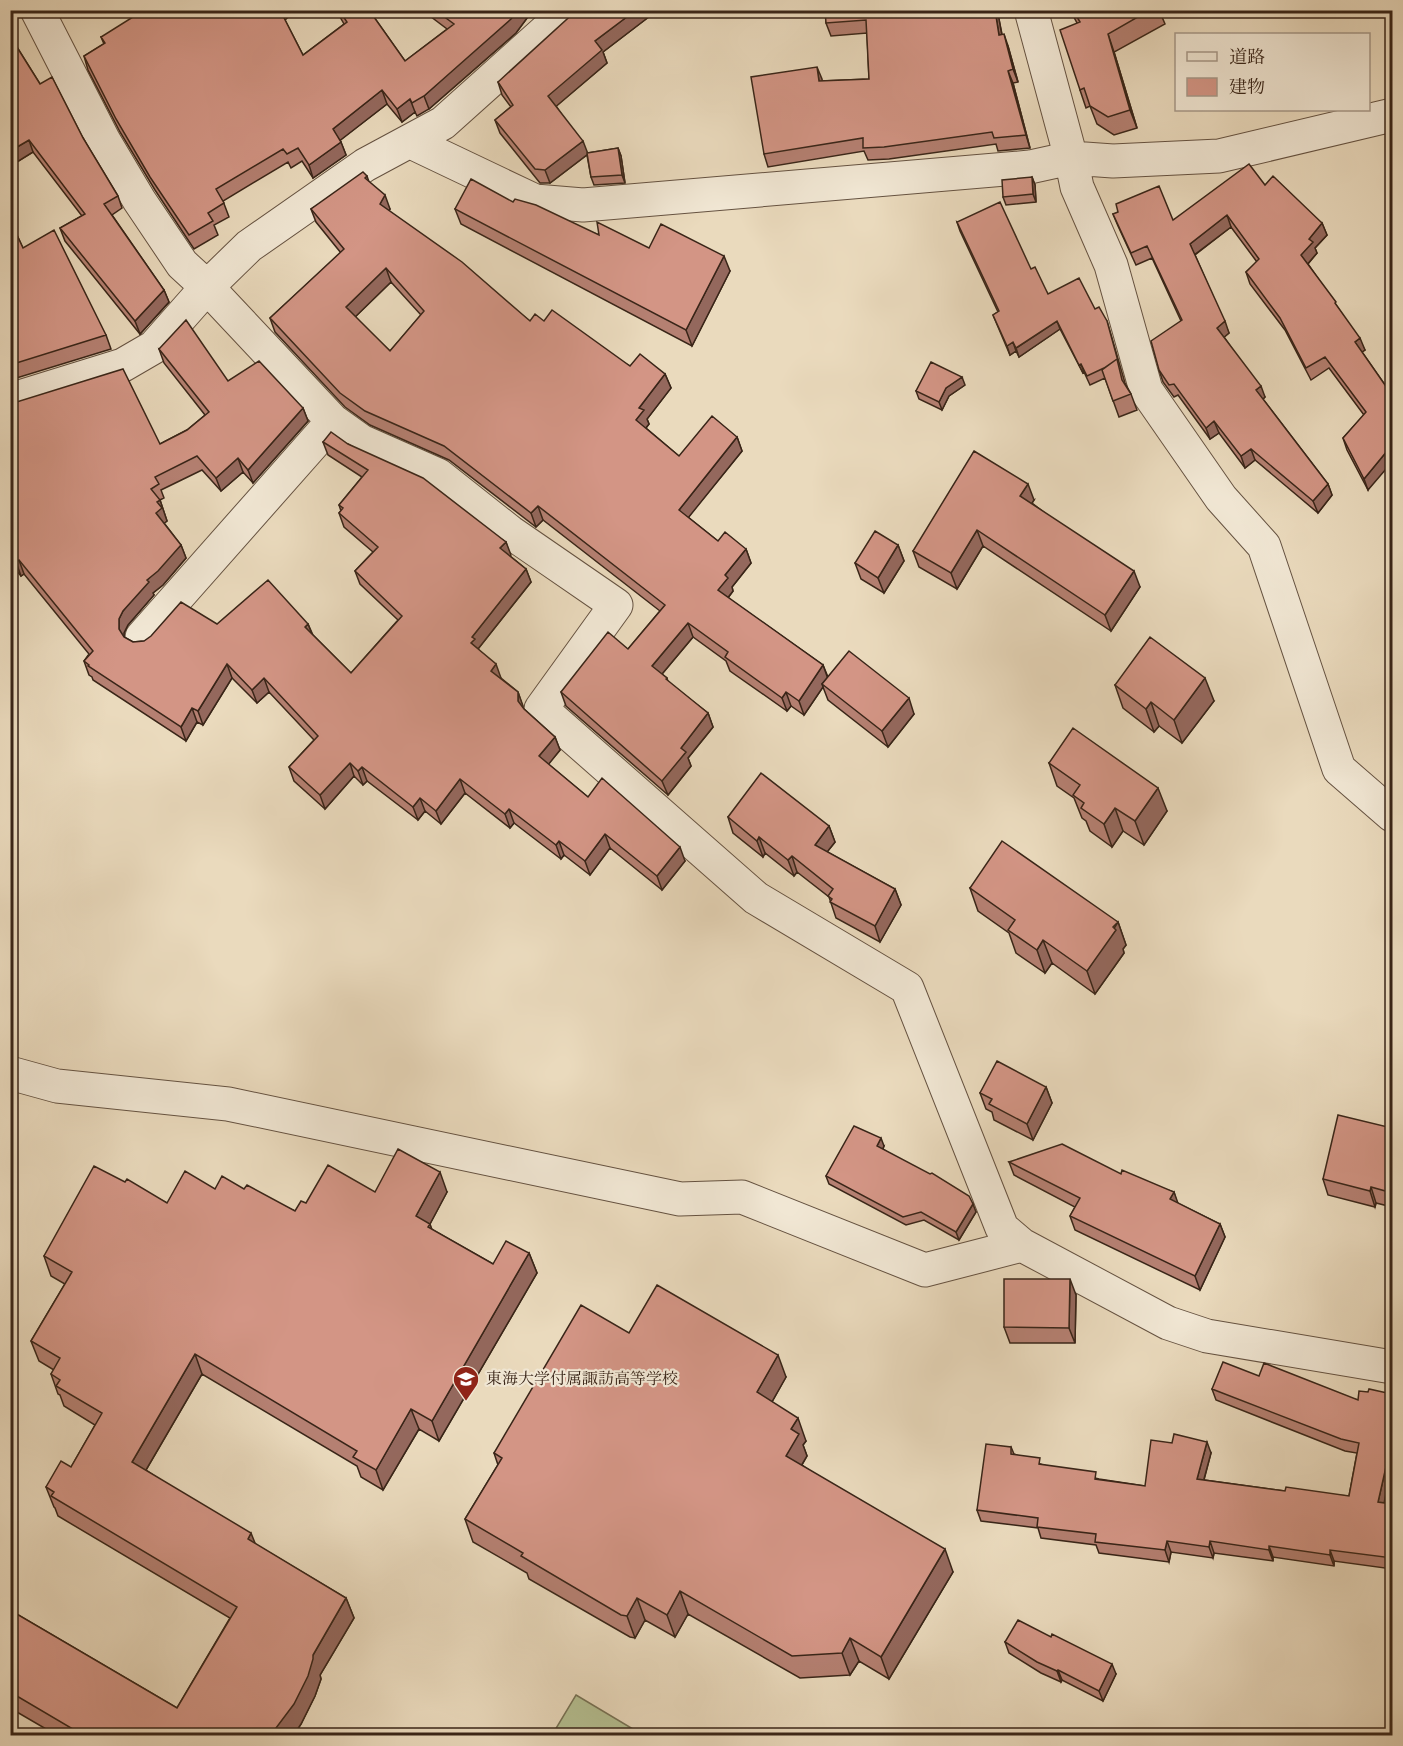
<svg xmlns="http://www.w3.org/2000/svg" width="1403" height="1746" viewBox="0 0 1403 1746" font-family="Alegreya,'Noto Serif JP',serif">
  <rect width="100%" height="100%" fill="#eadabd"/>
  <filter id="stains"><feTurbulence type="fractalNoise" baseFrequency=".00333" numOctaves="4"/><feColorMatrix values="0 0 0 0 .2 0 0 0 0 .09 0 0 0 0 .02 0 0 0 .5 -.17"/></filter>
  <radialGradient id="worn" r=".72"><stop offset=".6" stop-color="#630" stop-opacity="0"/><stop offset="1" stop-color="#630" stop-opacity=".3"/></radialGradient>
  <!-- green -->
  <path fill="#b5c092" stroke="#777255" stroke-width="1.5" d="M576,1695l67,40h-91z"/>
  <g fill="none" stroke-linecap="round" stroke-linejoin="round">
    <!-- minor casing -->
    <g stroke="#655241" stroke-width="35">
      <path id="minor" d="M37,10l67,131 35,59 43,64 25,23 126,134 28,20 77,34 72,57 106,73 -75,104 215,189 151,90 95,240 20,17 146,78 39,13 185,31
        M1031,10l40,148 6,29 34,78 35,125 75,108 43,48 75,223 53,46
        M411,142l124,59 48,4 447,-38 41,-9 42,3 106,-5 173,-41
        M10,400l113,-35 31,-18 53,-60 42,-41 116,-81 78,-42 126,-113
        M142,637l191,-216
        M10,1073l47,13 171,18 452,95 62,-2 183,73 97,-25"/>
    </g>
    <!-- minor -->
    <use href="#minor" stroke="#f1e7d4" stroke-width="33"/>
  </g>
  <!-- wall -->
  <path fill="#b58072" stroke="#392518" stroke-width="1.5" fill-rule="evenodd" d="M336,10h33l36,51 42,-32 -25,-19h111l-17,23 -87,76 -12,7 -2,-4 -13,10 -15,-18 -47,36 6,15 -33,23 -11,-17 -11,7 -3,-6 -65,39 6,16 -15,8 4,10 -24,14 -39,-59 -35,-58 -32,-62 -4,-14 20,-12 -3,-7 184,-17 18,35 41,-31z
    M825,10h172l5,24 6,12 10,36 -5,1 17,65 -32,3 -2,-7 -107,15 -21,1 -4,-9 -96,16 -4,-13 58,-73 47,-2 -2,-46 -36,3 -5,-13z
    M1070,10h89l6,14 -51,28 23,76 -23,7 -17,-11 -7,-18 -4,2 -6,-18 -3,-67z
    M650,16l-47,36 4,11 -51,43 31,47 31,-5 3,8 4,27 -31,2 -3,-8 -4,-22 -37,28h-10l-40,-50 -5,-13 16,-13 -9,-12 -4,-13z
    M10,36l30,48 43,54 35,58 4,12 -10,7 52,75 5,12 -29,32 -75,-93 -5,-13 22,-12 -49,-64 -16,10 -7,-9z
    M367,176l2,6 21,27 -1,2 141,110h14l86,45 35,8 6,14 -24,31 2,5 -3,4 33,28 58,-19 5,14 -54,66 30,24 28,8 5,14 -19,24 1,4 -5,7 95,67 5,12 86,37 -26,33 -60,-47 -5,-13 -19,28 -13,-9 -4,5 -57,-40 -4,-10 -33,-24 -31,37 5,4 1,4 40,31 5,14 -25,31 3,8 -23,29 -102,-89 -5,-14 67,-43 32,-38 -117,-91 -7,7 -87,-67 -79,-35 -25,-18 -70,-75 -5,-14 71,-65 -25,-31 -5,-13zM391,282l30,33 -31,36 -35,-34z
    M1032,177l3,8 1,17 -30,3 -3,-8z
    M1265,185l57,38 5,12 -12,13 2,5 -9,11 30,44 27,42 -3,2 30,43 -24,95 -21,-40 -4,-12 21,-23 -35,-47 -18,12 -26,-50 -35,-46 -4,-12 11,-10 -26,-35 -36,28 34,78 -5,4 41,60 -2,2 65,85 4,11 -14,18 -63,-53 -10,8 -26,-35 -9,6 -32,-44 -4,2 -11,-15 -4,-12 22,-49 -29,-63 -16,7 -18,-39 -5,-12 60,6z
    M513,202l86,33 131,36 -38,75 -231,-122 -6,-15z
    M10,220l13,28 83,87 5,14 -101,31z
    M957,222l74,47 17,25 47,15 12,12 18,62 6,11 6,16 -18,7 -14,-39 -15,7 -6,-13 -1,1 -23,-44 -41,28 -3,-6 -6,4 -17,-40 5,-3 -38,-81z
    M159,349l69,32 75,27 5,13 -55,62 -10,-11 -22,19 -19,-21 -41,20 3,8 -4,2 7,21 -3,2 17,22 5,13 -23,27 -10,8 1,2 -26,30 -4,8v4l9,5 11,-1 73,-17h91l5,11 38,38 47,-53 -38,-36 -5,-13 18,-19 -29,-25 -5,-14 2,-2 -2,-6 23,-28 -34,-22 -5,-13 25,2 158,98 4,14 16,13 5,13 -53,67 23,29 17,14 5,16 32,29 5,13 -12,14 40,33 97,64 -23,29 -52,-42 -20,27 -26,-20 -3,4 -47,-36 -4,5 -45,-35 -24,31 -16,-13 -7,9 -51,-39 -4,4 -9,-9 -29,33 -31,-28 -5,-14 25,-27 -45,-48 -12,11 -25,-25 -29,47 -6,-3 -11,19 -93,-61 -1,-3 -3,-2 -5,-14 5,-7 -65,-80 -3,2 -11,-13v-159l150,40 27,-14 18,-15 -41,-52z
    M965,385l-16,11 -7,14 -23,-11 -3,-8z
    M1034,500l-2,3 108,84 -29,44 -128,-85 -26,43 -38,-22 -6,-16z
    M898,545l6,16 -20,32 -23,-14 -6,-16z
    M1115,685l99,16 -32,42 -23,-17 -5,6 -31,-24z
    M1049,763l118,48 -23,34 -21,-14 -11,16 -22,-16 -4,-10 -4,-3 -8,-20 -17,-12z
    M728,817l101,9 6,16 -8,10 68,37 6,16 -21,37 -44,-24 -7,-21 -32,-25 -3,4 -29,-23 -2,4 -30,-24z
    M970,888l148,34 8,23 -3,4 1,4 -29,41 -43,-31 -7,10 -29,-20 -7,-20 -31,-22z
    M1046,1087l6,16 -19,37 -39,-20 -2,-8 -6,-3 -6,-16z
    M1392,1128v79l-16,-4 -1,4 -47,-12 -5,-16z
    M884,1146l-1,3 93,63 -17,28 -35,-20 -18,5 -77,-41 -3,-8z
    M1009,1162l112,12 53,18 3,11 43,21 5,13 -25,53 -125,-60 -5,-14 5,-9 -61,-32z
    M125,1182l42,21 48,-14h29l51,22 11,-8 69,-11h72l-17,32 1,5 62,35 36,-11 8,20 -98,168 -20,-12 -36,61 -22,-13 -4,-11 -155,-92 -56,96 109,74 91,54 8,20 -34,57 1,4 -6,17 -14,28 -8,12h-235l-48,-28v-98l167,98 53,-90 -172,-102 -3,-8 -1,-1 -8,-20 25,-20 24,-42 -31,-19 -4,-11 -2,-1 -7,-20 3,-4 -15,-9 -8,-20 34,-57 -14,-8 -7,-20z
    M1076,1295l-1,48h-65l-6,-16z
    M629,1333l157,44 -14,25 34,39 -3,4 4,11 -5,9 151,107 -64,107 -30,-18 -9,14 -50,3 -112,-64 -13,23 -30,-17 -10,18 -5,-1 -101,-58 -2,-6 -54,-31 -8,-23 33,-54 -4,-12z
    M1259,1376l99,24 10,-8 24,2v71l-8,38 8,1v65l-58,-8v5l-61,-9v4l-59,-8 -1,5 -42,-6 -2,10 -70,-9 -3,-8 -55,-7 -3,-10 -57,-7 -4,-11 34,-63 3,7 29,11 56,14 46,7 66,-33 -7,27 81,11 64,5 8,-43 -12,-2 -129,-51 -4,-11z
    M1005,1642l111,32 -13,27 -41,-21 -1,2 -20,-9 -32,-20z"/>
  <!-- shaded-wall -->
  <path fill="#94685d" stroke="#392518" stroke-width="1.5" d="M280,10h16l-12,11z
    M518,10h15l-17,23 -87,76 -5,-13z
    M636,10h12l2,6 -47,36 4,11 -54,46 -5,-13 47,-55z
    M995,10h2l1,3 6,35 -5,-13z
    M1004,34l4,12 10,36 -5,-13z
    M1108,34l6,18 23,76 -7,-18z
    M817,67l5,12 2,14 -5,-12z
    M1008,71l5,12 17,65 -4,-13z
    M382,90l5,14 -49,38 -5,-13z
    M410,99l5,13 -13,10 -5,-13z
    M29,140l4,12 -16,10 -5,-12z
    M583,141l5,13 -38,29 -5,-13z
    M341,142l5,13 -33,23 -4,-13z
    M618,148l3,8 4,27 -3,-8z
    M1032,177l3,8 1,17 -3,-8z
    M385,195l5,14 -5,9 -5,-14z
    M1227,215l4,12 -37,28 -4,-11z
    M1322,223l5,12 -12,13 2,5 -12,14 -4,-12 8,-16z
    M724,256l6,15 -38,75 -6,-16z
    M386,268l5,14 -40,39 -5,-14z
    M164,290l5,12 -29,32 -5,-13z
    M1057,321l3,8 -41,28 -3,-9z
    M1225,321l4,12 -7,6 -5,-11z
    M1360,338l5,12 -6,4 -4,-12z
    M1013,342l3,9 -6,4 -3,-9z
    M1081,364l3,8 -1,1 -4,-8z
    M665,374l6,14 -24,31 2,5 -8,10 -5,-14 3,-12z
    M962,377l3,8 -16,11 -7,14 -3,-8 7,-14z
    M1261,386l4,11 -5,5 -4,-12z
    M303,408l5,13 -55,62 -5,-13z
    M1214,421l5,12 -9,6 -4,-11z
    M737,437l5,14 -58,72 -5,-13z
    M1392,445v17l-24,28 -4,-11z
    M1251,449l4,11 -10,8 -4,-12z
    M238,458l5,14 -22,19 -5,-13z
    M1028,484l6,16 -8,12 -6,-16z
    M1328,484l4,11 -14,18 -5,-12z
    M160,500l7,21 -6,5 -5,-13 1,-11z
    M538,506l5,14 -7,7 -5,-14z
    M977,530l6,16 -26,43 -6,-16z
    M506,542l5,13 -6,6 -5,-13z
    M181,545l5,13 -23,27 -10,8 1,2 -26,30 -4,8v9l-5,-13v-10l4,-8 24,-31z
    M898,545l6,16 -20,32 -6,-15z
    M746,549l5,14 -19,24 1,4 -10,13 -5,-14 7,-15z
    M19,560l5,14 -3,2 -5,-14z
    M526,569l5,13 -53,67 -7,-6 1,-6z
    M1134,571l6,16 -29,44 -6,-16z
    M688,623l5,14 -36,43 -5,-14z
    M308,624l5,13 -8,-10z
    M227,664l5,14 -29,47 -5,-14z
    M496,664l5,14 -5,6 -5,-13z
    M823,665l5,14 -6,5 1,3 -19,28 -5,-14z
    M264,678l5,14 -12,11 -5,-13z
    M1205,678l9,23 -32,42 -8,-23z
    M518,692l5,14v9l-5,-14z
    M786,692l5,14 -4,5 -5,-13z
    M909,698l5,16 -26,33 -6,-16z
    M1151,702l8,24 -5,6 -8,-23z
    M192,708l5,14 -11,19 -5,-14z
    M708,713l5,14 -25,31 3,8 -23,29 -6,-14 19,-33z
    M555,737l5,13 -16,20 -5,-14z
    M350,763l4,13 -29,33 -5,-14z
    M362,767l5,14 -4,4 -5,-14z
    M460,779l5,14 -24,31 -5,-13z
    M1158,788l9,23 -23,34 -9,-24z
    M420,798l5,13 -7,9 -5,-13z
    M1115,808l8,23 -11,16 -8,-23z
    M509,809l5,14 -4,5 -5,-14z
    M829,826l6,16 -15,19 -5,-16z
    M605,834l5,14 -20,27 -5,-14z
    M759,837l6,16 -2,4 -6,-16z
    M559,841l5,14 -3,4 -5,-14z
    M680,847l5,14 -23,29 -5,-14z
    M792,856l5,16 -3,4 -6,-16z
    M895,889l6,16 -21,37 -5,-16z
    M1118,922l8,23 -3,4 1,4 -29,41 -8,-23z
    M1043,940l9,23 -7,10 -8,-23z
    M1046,1087l6,16 -19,37 -6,-16z
    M881,1138l3,8 -4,8 -3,-8z
    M440,1172l7,20 -17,32 7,20 -21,-28z
    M1392,1178v23l-3,-9z
    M1371,1187l5,16 -1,4 -5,-16z
    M1174,1192l5,14 -9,-7z
    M973,1204l3,8 -17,28 -3,-8z
    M1220,1224l5,13 -25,53 -5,-14z
    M529,1253l8,20 -98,168 -7,-20z
    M1070,1279l6,16 -1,48 -6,-15z
    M195,1354l7,20 -63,108 -7,-20z
    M778,1355l8,22 -21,37 -8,-22z
    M411,1409l8,20 -36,61 -7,-20z
    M798,1418l8,23 -3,4 4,11 -13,22 -8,-22 5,-27z
    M1207,1442l4,11 -10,37 -4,-11z
    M1390,1449l2,7v9l-10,48 -4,-11z
    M251,1533l8,20 -11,-14z
    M1167,1541l4,11 -2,10 -4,-12z
    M1210,1541l4,12 -1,5 -4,-11z
    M1269,1546l4,11v4l-4,-11z
    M945,1549l8,23 -64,107 -8,-22z
    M1330,1550l4,11v5l-4,-11z
    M680,1591l8,23 -13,23 -8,-22z
    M346,1598l8,20 -34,57 1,4 -6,17 -14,28 -8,12h-23l43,-81z
    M637,1598l8,22 -10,18 -8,-22z
    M850,1638l9,23 -9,14 -8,-22z
    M1112,1664l4,10 -13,27 -4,-10z
    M1058,1670l4,10 -1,2 -4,-11z"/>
  <!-- building -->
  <path fill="#d39585" stroke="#392518" stroke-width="1.5" fill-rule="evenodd" d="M144,10h136l23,45 44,-33 -8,-12h30l36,51 49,-37 -19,-14h83l-7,9 -87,77 -12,7 -2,-4 -13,10 -15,-19 -49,39 8,13 -32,23 -11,-17 -11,6 -4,-5 -67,40 8,14 -16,10 5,8 -24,14 -39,-58 -34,-58 -32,-63 21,-13 -4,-6z
    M636,10l-41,31 7,9 -54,46 35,45 -38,29 -10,-1 -40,-49 18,-15 -15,-23 79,-72z
    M825,10h170l4,25 5,-1 9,35 -5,2 18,64 -32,3 -2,-6 -108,15 -21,1v-10l-99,16 -13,-77 66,-10 2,14 50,-2 -3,-59 -40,3z
    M1073,10h77l-42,24 22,76 -22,7 -18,-11 -6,-18 -4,2 -20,-60 20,-8z
    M10,36l30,48 12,-7 31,61 35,58 -14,8 60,86 -29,31 -75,-93 25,-14 -56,-74 -17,10 -2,-3z
    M618,148l4,27 -31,2 -4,-24z
    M1249,164l16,21 8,-9 49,47 -13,16 4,3 -12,13 35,47 -1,1 25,35 -5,4 37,53v50l-28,34 -21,-41 23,-26 -41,-55 -19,11 -26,-50 -34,-46 13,-13 -32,-44 -37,29 35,77 -8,7 44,58 -5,4 72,94 -15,17 -62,-52 -10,7 -27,-35 -8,7 -32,-44 -5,1 -10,-15 -8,-29 31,-21 -35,-74 -16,7 -18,-39 5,-2 -2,-8 43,-18 14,34z
    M363,172l4,4 -2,2 20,17 -5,9 82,58 68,59 5,-7 9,7 8,-11 78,56 10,-12 25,20 -26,34 5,2 -8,10 43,36 33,-40 25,21 -58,73 39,31 7,-9 21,17 -21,26 3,3 -10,12 105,75 -24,36 -13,-9 -4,6 -57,-41 3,-5 -40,-29 -36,43 15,12 -1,1 42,34 -27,35 5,4 -24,29 -101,-89 47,-60 20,17 37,-44 -127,-99 -7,7 -87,-67 -79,-35 -25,-18 -70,-75 74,-69 -33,-40zM386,268l38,43 -34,40 -44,-44z
    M1032,177l1,17 -30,3 -1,-17z
    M471,179l42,23 2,-3 21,6 63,30 -2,-13 52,26 12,-24 63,32 -38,74 -231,-121z
    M1000,202l31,67 4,-2 13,27 31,-16 16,31 4,-2 8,14 11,40 -1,-2 -13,9 -17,8 -6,-12 -2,1 -22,-44 -41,27 -3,-6 -6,4 -14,-31 6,-4 -42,-89z
    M10,220l13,28 31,-18 52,105 -96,30z
    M186,320l42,61 31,-20 44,47 -55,62 -10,-12 -22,20 -19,-22 -42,21 4,7 -8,5 9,11 -3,2 5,6 -6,5 25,32 -23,26 -11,9 2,2 -26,29 -4,8v10l5,8 9,5 11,-1 7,-5 30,-34 36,22 51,-44 40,44 -3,3 46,46 51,-57 -47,-45 23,-24 -39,-34 4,-5 -4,-3 29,-35 -45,-28 8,-10 17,12 75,34 83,64 -6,6 26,21 -54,68 3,2 -4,4 25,21 -5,7 27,21v9l6,8 31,28 -16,19 49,41 14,-19 78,69 -23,29 -52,-42 -20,27 -26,-20 -3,4 -47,-36 -4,5 -45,-35 -24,32 -16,-13 -7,9 -51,-40 -4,4 -8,-8 -30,32 -31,-28 29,-31 -54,-58 -12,12 -25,-26 -29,47 -6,-3 -11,19 -93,-61 1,-1 -5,-4 9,-10 -74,-91 -3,2 -6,-7v-151l113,-35 37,75 27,-14 22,-18 -50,-63z
    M1117,359l5,21 9,14 -18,7 -11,-31z
    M931,362l31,15 -16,11 -7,14 -23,-11z
    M974,451l54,33 -8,12 114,75 -29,44 -128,-85 -26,43 -38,-22z
    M875,531l23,14 -20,33 -23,-15z
    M1150,637l55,41 -31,42 -23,-18 -5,7 -31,-24z
    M849,651l60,47 -27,33 -60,-47z
    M1073,728l85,60 -23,33 -20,-13 -11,16 -23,-16 3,-5 -11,-8 7,-10 -31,-22z
    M761,773l68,53 -14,19 80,44 -20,37 -45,-24 2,-3 -4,-3 5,-7 -41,-33 -4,4 -29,-23 -2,4 -29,-24z
    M1002,841l116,81 -5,5 3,3 -29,41 -44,-31 -6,10 -29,-20 7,-10 -45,-32z
    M997,1061l49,26 -19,37 -38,-20 3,-5 -12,-6z
    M1338,1115l54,13v50l-3,14 -18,-5 -1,4 -47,-12z
    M854,1126l27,12 -4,8 53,28 2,-1 37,23 4,8 -17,28 -35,-20 -18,5 -77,-41z
    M1062,1144l59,30 1,-4 52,22 -4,7 50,25 -25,52 -125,-60 10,-18 -71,-36z
    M398,1149l42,23 -24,44 14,8 -2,3 65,37 13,-23 23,12 -97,168 -21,-12 -35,61 -23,-13 4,-6 -162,-97 -63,108 119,71 -3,6 98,59 -33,57v4l-5,17 -14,28 -24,32h-194l2,-4 -68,-40v-82l167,98 60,-101 -186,-111 3,-4 -8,-5 15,-26 10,6 31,-54 -46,-27 4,-6 -9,-6 9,-16 -29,-17 41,-69 -28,-16 50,-90 31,16 2,-3 40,24 18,-32 30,18 7,-13 22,13 3,-4 48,26 6,-10 5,2 22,-38 47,27z
    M1004,1279h66l-1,49 -65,-1z
    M657,1285l121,70 -21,37 41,26 -7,11 8,5 -13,22 159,93 -64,108 -31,-19 -8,15 -50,3 -112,-65 -13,24 -30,-17 -10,18 -6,-1 -100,-59 2,-3 -58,-34 37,-61 -8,-5 87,-148 48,28z
    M1223,1362l36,14 5,-13 94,37 1,-9 9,1 1,-3 23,5v55h-2l-12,53 14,2v54l-62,-8v5l-61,-9v4l-59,-9 -1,6 -42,-6 -2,9 -70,-8 1,-8 -59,-7 1,-9 -61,-8 9,-66 25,3v7l29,4 -1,6 57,8 -1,7 50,7 6,-46 21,3 2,-9 33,8 -10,37 88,12 1,-4 63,9 10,-53 -18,-4 -129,-50z
    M1018,1620l33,17 1,-3 60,30 -13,27 -41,-21 -1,1 -20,-9 -32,-20z"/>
  <!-- icons -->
  <defs>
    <g id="school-pin" transform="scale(1.35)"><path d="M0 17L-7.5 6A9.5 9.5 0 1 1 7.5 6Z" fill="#8f2418" stroke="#f1e7d4"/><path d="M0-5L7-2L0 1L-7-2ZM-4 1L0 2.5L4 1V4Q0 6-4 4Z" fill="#fff"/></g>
  </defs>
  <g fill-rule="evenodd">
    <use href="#school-pin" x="466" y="1379"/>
  </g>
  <g text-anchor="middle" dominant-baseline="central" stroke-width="4.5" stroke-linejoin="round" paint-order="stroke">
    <!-- poi labels -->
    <g font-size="16" fill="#392518" stroke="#f1e7d4" text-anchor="start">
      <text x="486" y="1379">東海大学付属諏訪高等学校</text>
    </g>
  </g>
  <!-- margin -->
  <rect width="1403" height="1746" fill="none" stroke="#eadabd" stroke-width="36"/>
  <rect x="12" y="12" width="1379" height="1722" fill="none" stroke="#392518" stroke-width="3"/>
  <rect x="18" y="18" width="1367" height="1710" fill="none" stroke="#392518" stroke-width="1.5"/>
  <!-- legend -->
  <rect x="1175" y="33" width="195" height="78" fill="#f1e7d4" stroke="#a79989" stroke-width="1.5"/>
  <rect x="1187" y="52" width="30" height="9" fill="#f1e7d4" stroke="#a79989" stroke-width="1.5"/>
  <text x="1229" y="63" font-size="18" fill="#392518">道路</text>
  <rect x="1187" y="78" width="30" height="18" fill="#d39585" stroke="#a79989" stroke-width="1.5"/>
  <text x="1229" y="93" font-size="18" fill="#392518">建物</text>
  <rect width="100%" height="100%" filter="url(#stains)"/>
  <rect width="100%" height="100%" fill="url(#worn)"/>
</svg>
